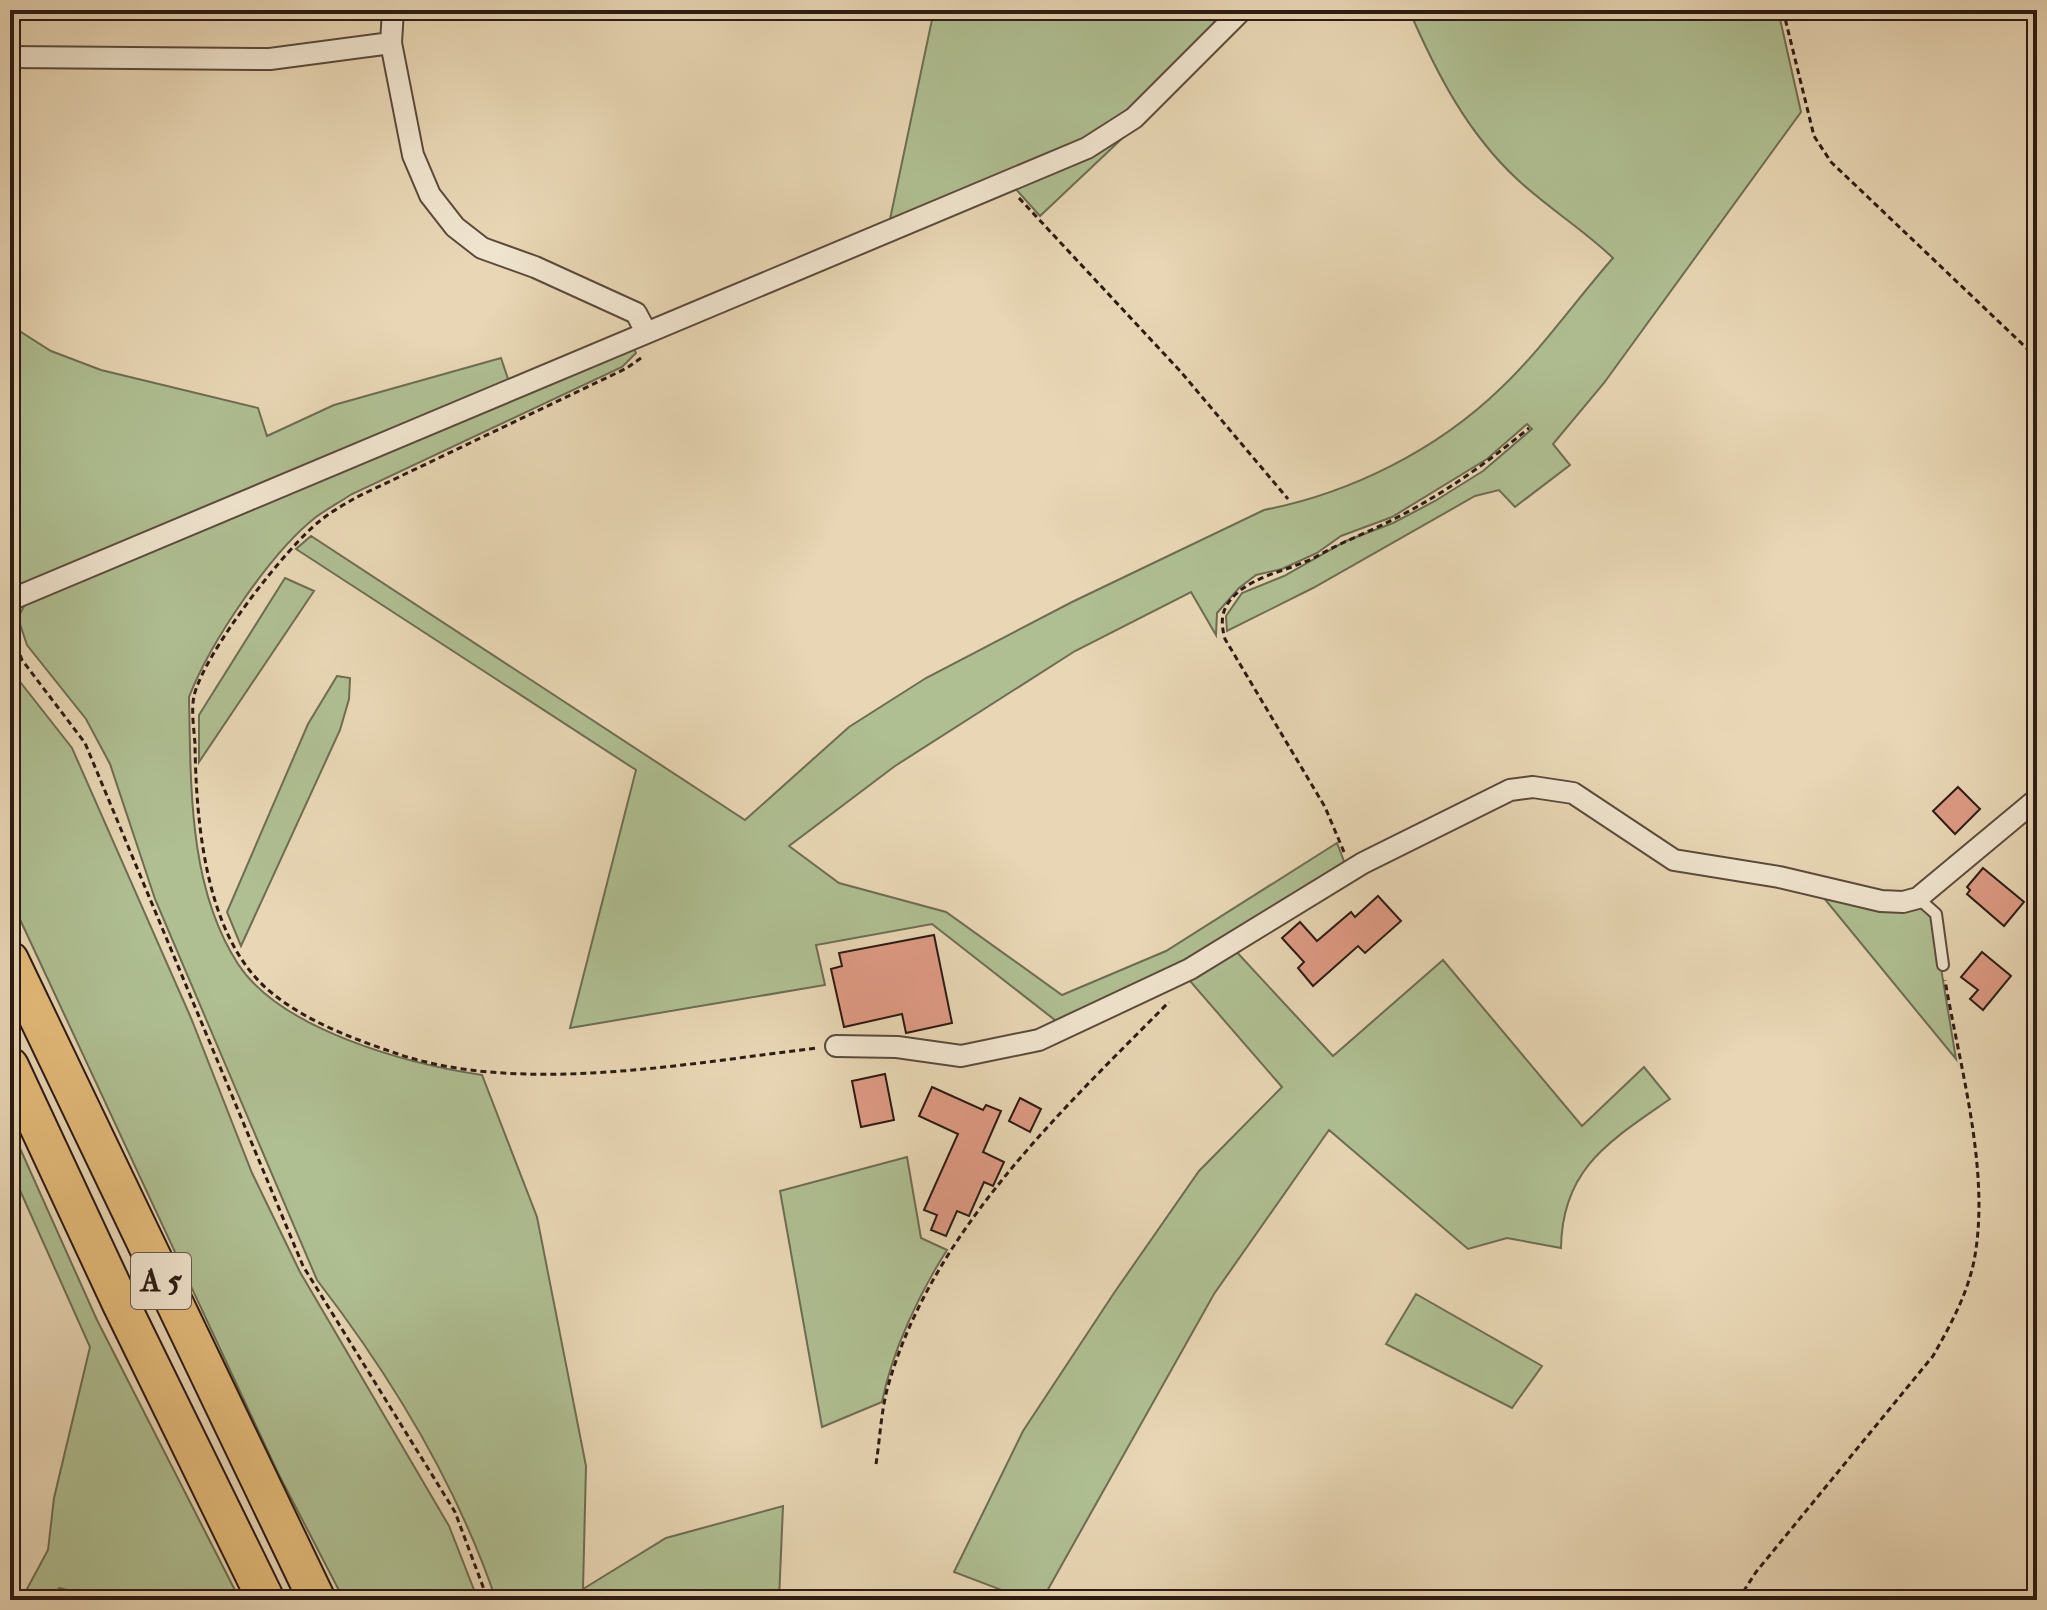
<svg xmlns="http://www.w3.org/2000/svg" width="2047" height="1610" viewBox="0 0 2047 1610" font-family="'IM FELL Double Pica',serif">
  <rect width="100%" height="100%" fill="#e8d6b4"/>
  <filter id="stains"><feTurbulence type="fractalNoise" baseFrequency=".0025" numOctaves="4"/><feColorMatrix values="0 0 0 0 .2 0 0 0 0 .09 0 0 0 0 .02 0 0 0 .5 -.17"/></filter>
  <radialGradient id="worn" r=".72"><stop offset=".6" stop-color="#630" stop-opacity="0"/><stop offset="1" stop-color="#630" stop-opacity=".3"/></radialGradient>
  <!-- green -->
  <path fill="#afbf92" stroke="#6e6d52" stroke-width="2" d="M934,10h302l-99,99 -57,35 -191,80z
    M1409,10h369l23,102 -197,271 -51,61 17,21 -55,42 -16,-17 -24,6 -162,92 -86,43 -1,-15 16,-23 42,-17 62,-35 47,-18 42,-22 48,-30 49,-42 -5,-5 -40,35 -95,58 -51,19 -24,17 -35,16 -26,6 -17,13 -22,25 -1,22 -25,-43 -116,59 -180,115 -106,80 50,37 107,29 116,83 104,-44 171,-108 10,26 -138,83 -149,72 -128,-100 -116,21 9,40 -255,43 66,-258 -340,-221 15,-13 434,284 104,-93 77,-49 146,-76 192,-92c87,-17 173,-60 237,-122 41,-39 75,-88 112,-130 -29,-28 -65,-50 -95,-78 -51,-47 -82,-108 -109,-170z
    M1148,114l-108,102 -27,-30z
    M10,325l41,26 50,19 157,38 9,28 67,-31 167,-47 8,24 -499,207z
    M634,349l2,4 -14,14 -270,127c-12,8 -25,15 -36,23 -46,36 -106,126 -127,180 2,88 -1,190 49,267 43,66 170,100 244,111l55,142 49,249 -3,123 83,-51 117,-32 -4,94h-283c-39,-115 -105,-224 -179,-320l-162,-381 -45,-135 -24,-45 -59,-74 -9,-27 9,-18z
    M285,578l29,13 -115,171v-47z
    M10,669l62,79 119,270 61,155 48,99 149,254 29,74h-134l-66,-127 -268,-575z
    M337,676l13,2 -1,21 -9,31 -99,216 -14,-34 81,-188z
    M1819,892l100,13 13,9 24,145z
    M1233,948l100,108 110,-96 139,166 62,-59 26,32c-60,42 -108,69 -109,149l-54,-10 -39,11 -139,-119 -115,164 -172,306h-14l-74,-28 69,-141 91,-138 85,-122 83,-84 -92,-106 9,-12z
    M10,1126l87,194 143,280h-165l-3,-9 -13,-3 -6,12h-32l27,-50 6,-52 36,-151 -80,-179z
    M907,1157l14,81 26,12c-28,44 -55,101 -65,152l-60,25 -42,-236z
    M1416,1294l126,72 -30,42 -126,-64z"/>
  <!-- building -->
  <path fill="#de9a84" stroke="#2c1b13" stroke-width="2" d="M1958,787l22,22 -25,25 -22,-23z
    M1983,868l41,34 -20,24 -37,-32 3,-4 -3,-3z
    M1378,896l23,25 -36,32 -7,-7 -45,40 -15,-18 6,-6 -22,-24 18,-16 17,19 34,-29 4,5z
    M934,935l18,88 -46,10 -4,-19 -58,13 -13,-58 11,-3 -3,-13z
    M1982,952l29,24 -28,34 -13,-11 8,-9 -17,-13z
    M885,1074l9,46 -33,7 -9,-46z
    M932,1087l51,23 3,-5 15,6 -18,41 21,10 -11,24 -9,-4 -15,34 -12,-5 -11,25 -15,-6 6,-15 -13,-5 34,-76 -39,-18z
    M1020,1098l21,11 -11,23 -21,-11z"/>
  <g fill="none" stroke-linecap="round" stroke-linejoin="round">
    <!-- lane casing -->
    <g stroke="#5b4a3b" stroke-width="14">
      <path id="lane" d="M1918,898l18,16 7,51"/>
    </g>
    <!-- street casing -->
    <g stroke="#5b4a3b" stroke-width="24">
      <path id="street" d="M393,10l-2,33 22,112 17,40 25,32 27,21 53,19 101,46 10,19
        M10,57l260,2 121,-16
        M10,600l1077,-452 47,-30 108,-108
        M836,1046l61,1 64,9 78,-16 151,-71 173,-106 147,-73 23,-3 40,6 101,67 105,17 102,24 22,1 15,-4 119,-99"/>
    </g>
    <!-- highway casing -->
    <g stroke="#2c1b13" stroke-width="40">
      <path id="highway" d="M10,960l307,640
        M10,1066l111,238 145,296"/>
    </g>
    <!-- path -->
    <path stroke="#2c1b13" stroke-width="3" stroke-dasharray="6 4" stroke-linecap="butt" d="M1783,10l31,126 17,26 206,196
      M1019,198l162,174 107,127
      M641,358l-14,10 -270,129c-12,7 -25,14 -36,23 -35,27 -117,133 -127,176 -3,14 0,33 1,48 1,77 10,189 71,244 36,32 85,50 129,65 123,43 294,10 422,-5
      M10,627l12,33 63,83 218,523 152,246 33,88
      M1344,852l-19,-45 -100,-168c-5,-18 -4,-31 11,-45 21,-20 57,-24 83,-39 25,-14 52,-24 77,-37 49,-25 91,-55 133,-90
      M876,1464c4,-25 5,-53 12,-78 44,-154 171,-273 281,-384
      M1738,1600l18,-28 177,-216c17,-30 34,-61 41,-95 17,-88 -14,-193 -29,-281"/>
    <!-- lane -->
    <use href="#lane" stroke="#f0e4ce" stroke-width="10"/>
    <!-- street -->
    <use href="#street" stroke="#f0e4ce" stroke-width="20"/>
    <!-- highway -->
    <use href="#highway" stroke="#e4bb7a" stroke-width="36"/>
  </g>
  <g text-anchor="middle" dominant-baseline="central" stroke-width="7" stroke-linejoin="round" paint-order="stroke">
    <!-- shield labels -->
    <rect fill="#f0e4ce" stroke="#67574b" stroke-width="2" x="131" y="1253" width="60" height="56" rx="6"/>
    <g font-size="32" font-weight="bold" fill="#2c1b13">
      <text x="161" y="1281">A 5</text>
    </g>
  </g>
  <!-- margin -->
  <rect width="2047" height="1610" fill="none" stroke="#e8d6b4" stroke-width="40"/>
  <rect x="12" y="12" width="2023" height="1586" fill="none" stroke="#2c1b13" stroke-width="4"/>
  <rect x="20" y="20" width="2007" height="1570" fill="none" stroke="#2c1b13" stroke-width="2"/>
  <rect width="100%" height="100%" filter="url(#stains)"/>
  <rect width="100%" height="100%" fill="url(#worn)"/>
</svg>
